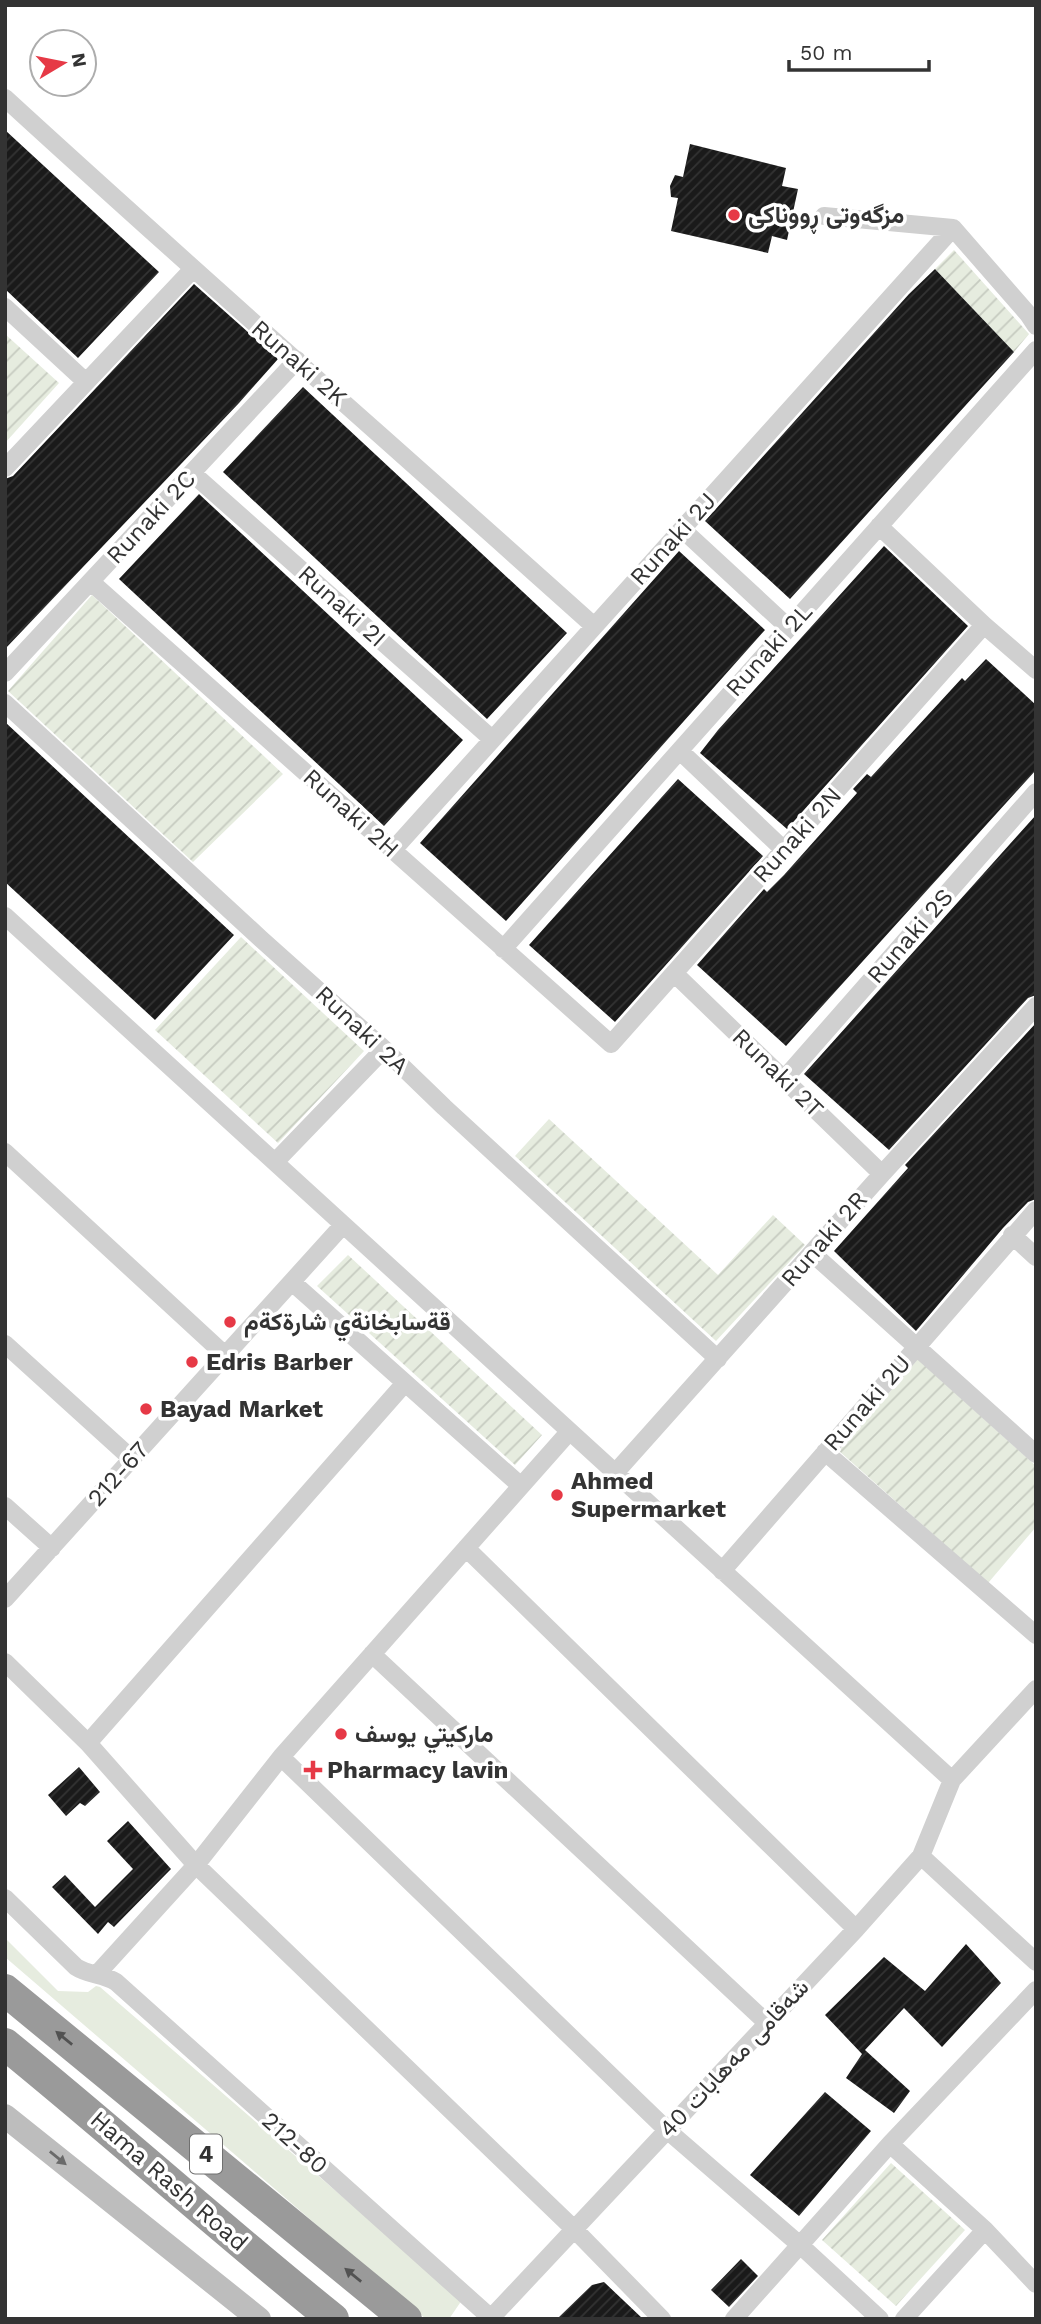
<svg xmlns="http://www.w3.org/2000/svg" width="1041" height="2324" viewBox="0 0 1041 2324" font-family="'Work Sans',Vazirmatn,sans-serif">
  <defs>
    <pattern id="garden-furrows" width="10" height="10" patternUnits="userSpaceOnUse" patternTransform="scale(1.75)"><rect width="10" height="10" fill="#e6ecdf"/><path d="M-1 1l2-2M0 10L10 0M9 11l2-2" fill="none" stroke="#c6cbc0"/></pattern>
    <pattern id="building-hatch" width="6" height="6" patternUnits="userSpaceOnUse" patternTransform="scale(1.75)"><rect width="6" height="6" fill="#1a1a1a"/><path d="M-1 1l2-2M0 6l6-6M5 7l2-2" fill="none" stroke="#333"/></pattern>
  </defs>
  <rect width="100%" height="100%" fill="#fff"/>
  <!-- park -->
  <path fill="#e6ecdf" d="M5,1938l53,53 30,1 8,-6 4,1 362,313 -13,19h-23l-421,-362z"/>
  <!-- garden -->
  <path fill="url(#garden-furrows)" d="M954,250l75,84 -15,18 -79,-83z
    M5,334l54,49 -54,60z
    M92,595l191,179 -90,88 -185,-171z
    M241,937l123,114 -86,92 -123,-113z
    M549,1119l169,156 55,-60 32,30 -89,96 -201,-185z
    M348,1255l194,180 -27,30 -198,-179z
    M918,1359l118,107v61l-48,56 -149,-132z
    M891,2163l74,67 -69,76 -74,-66z"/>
  <!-- building -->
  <path fill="url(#building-hatch)" d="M5,130l154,142 -81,86 -73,-69z
    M690,144l96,24 -4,18 16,3 -11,51 -15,-4 -4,17 -97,-22 7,-33 -7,-1 -1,-11 5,-11 8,2z
    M935,269l79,83 -224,247 -85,-78 204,-227z
    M194,284l84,75 -39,44 -234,246v-170l8,-3z
    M303,387l264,246 -80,86 -264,-247z
    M199,494l264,246 -79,86 -265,-247z
    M884,546l84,80 -181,203 -87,-76 18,-23z
    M679,551l86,79 -259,291 -86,-78z
    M986,659l50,46v65l-250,276 -89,-81 67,-76 3,3 17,-17 73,-82 -4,-4 14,-15 4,3 91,-99 3,3z
    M5,722l229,213 -79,85 -150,-138z
    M678,779l85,77 -148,166 -86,-77z
    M1036,815v180l-8,3 -139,152 -85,-76z
    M1036,1023v176l-8,3 -25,26 -87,103 -82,-80 74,-83 -3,-3z
    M79,1767l21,25 -15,14 -5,-3 -14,13 -18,-21z
    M128,1821l43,48 -57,58 -6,-5 -10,12 -46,-47 13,-12 30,32 38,-38 -26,-28z
    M966,1944l35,39 -59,64 -38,-39 -39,42 45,41 -16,22 -48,-35 16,-24 -37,-39 59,-58 41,34z
    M825,2092l46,39 -72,85 -49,-41z
    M741,2259l17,17 -29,31 -18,-17z
    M604,2282l39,37h-86l35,-34z"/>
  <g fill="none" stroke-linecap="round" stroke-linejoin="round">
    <!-- street -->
    <path stroke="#d0d0d0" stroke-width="18" d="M5,98c194,178 393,352 589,528
      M824,216l129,12
      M953,228l75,86 8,12
      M5,307l81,75
      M5,468l187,-198
      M192,473l300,266
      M879,526l105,99 52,45
      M682,529l107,99
      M91,582l520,462 373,-419
      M5,673l292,-313
      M5,703l256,236 123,110 60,58 274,252
      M680,751l104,99
      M393,850l560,-622
      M5,916l947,864
      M503,949l533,-599
      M674,973l208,201
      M784,1079l252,-287
      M5,1152l220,203
      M275,1162l109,-113
      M1012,1235l24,22
      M812,1253l224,201
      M292,1282l229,204
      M5,1344l127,115
      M825,1452l211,183
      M615,1473l267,-299 154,-168
      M5,1506l47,42
      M466,1548l390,381
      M722,1571l314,-361
      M5,1599l338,-374
      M372,1654l395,369
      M5,1662l83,81 108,122 378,364 88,90
      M88,1743l317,-360
      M281,1757l386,373 133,115 80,74
      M921,1856l115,106
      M5,1898l71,69c12,8 27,7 40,15l375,336
      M97,1974l99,-109 85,-108 288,-325
      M890,2144l95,86 51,54
      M490,2319l366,-390 65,-73 31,-76 84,-91
      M734,2319l156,-175 146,-154
      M904,2319l81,-89"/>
    <!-- secondary -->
    <path stroke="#bdbdbd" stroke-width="24" d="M5,2116l254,203"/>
    <!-- highway -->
    <path stroke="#9a9a9a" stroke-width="32" d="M5,1990l401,329
      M5,2044c111,90 217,186 328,275"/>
  </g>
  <!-- one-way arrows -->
  <defs><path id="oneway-solid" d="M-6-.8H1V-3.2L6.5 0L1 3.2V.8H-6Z" transform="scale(1.75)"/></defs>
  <g fill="#525252">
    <use href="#oneway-solid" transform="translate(64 2038) rotate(-141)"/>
    <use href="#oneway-solid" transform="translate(353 2275) rotate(-141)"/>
  </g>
  <use fill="#6a6a6a" href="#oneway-solid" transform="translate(58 2158) rotate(39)"/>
  <!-- markers -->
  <g fill="#e63946" stroke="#fff" stroke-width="2.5">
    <circle cx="734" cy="215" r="7"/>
    <circle cx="230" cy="1322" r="7"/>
    <circle cx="192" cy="1362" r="7"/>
    <circle cx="146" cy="1409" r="7"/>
    <circle cx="557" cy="1495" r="7"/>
    <circle cx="341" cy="1734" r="7"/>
    <path d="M309.5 1759.5h7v7h7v7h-7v7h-7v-7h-7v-7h7z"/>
  </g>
  <g text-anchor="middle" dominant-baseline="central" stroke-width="7" stroke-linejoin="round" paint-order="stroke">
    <!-- shield labels -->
    <rect fill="#fff" stroke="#707070" stroke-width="2" x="190" y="2134.5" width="32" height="39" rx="5"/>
    <g font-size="23" font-weight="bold" fill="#333">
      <text x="206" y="2154">4</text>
    </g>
    <!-- poi labels -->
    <g font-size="24" font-weight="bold" fill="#333" stroke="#fff" text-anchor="start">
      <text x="748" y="215">مزگەوتی ڕووناکی</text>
      <text x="244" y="1322">قةسابخانةي شارةكةم</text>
      <text x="206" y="1362">Edris Barber</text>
      <text x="160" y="1409">Bayad Market</text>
      <text x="571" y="1481">Ahmed<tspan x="571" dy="28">Supermarket</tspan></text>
      <text x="355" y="1734">ماركيتي يوسف</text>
      <text x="327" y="1770">Pharmacy lavin</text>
    </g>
    <!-- street labels -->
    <g font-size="24" fill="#333" stroke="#fff">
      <text transform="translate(299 363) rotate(41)">Runaki 2K</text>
      <text transform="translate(151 517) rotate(-47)">Runaki 2C</text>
      <text transform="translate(673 539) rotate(-48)">Runaki 2J</text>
      <text transform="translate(342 606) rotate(42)">Runaki 2I</text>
      <text transform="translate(769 650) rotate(-48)">Runaki 2L</text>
      <text transform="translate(351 813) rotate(42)">Runaki 2H</text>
      <text transform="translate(797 835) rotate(-48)">Runaki 2N</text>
      <text transform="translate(910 936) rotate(-49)">Runaki 2S</text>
      <text transform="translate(362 1030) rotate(43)">Runaki 2A</text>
      <text transform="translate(778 1073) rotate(44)">Runaki 2T</text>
      <text transform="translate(824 1239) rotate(-49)">Runaki 2R</text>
      <text transform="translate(867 1403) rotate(-49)">Runaki 2U</text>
      <text transform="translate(118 1474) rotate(-48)">212-67</text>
      <text transform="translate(734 2058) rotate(-47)">شەقامی مەهابات 40</text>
      <text transform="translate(295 2143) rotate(42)">212-80</text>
      <text transform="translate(169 2181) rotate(41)">Hama Rash Road</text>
    </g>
  </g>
  <!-- border -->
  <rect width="1041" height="2324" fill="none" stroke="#333333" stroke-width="14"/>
  <!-- north arrow -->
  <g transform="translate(63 63) rotate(80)"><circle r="33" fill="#ffffff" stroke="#adadad" stroke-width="2"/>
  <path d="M0-5L12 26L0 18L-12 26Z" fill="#e63946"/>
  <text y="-10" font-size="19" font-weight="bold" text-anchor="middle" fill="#333333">N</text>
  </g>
  <!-- scale -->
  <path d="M789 60v10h140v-10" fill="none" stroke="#333333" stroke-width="3.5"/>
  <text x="800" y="60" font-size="21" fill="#333333" stroke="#ffffff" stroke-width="5" paint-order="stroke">50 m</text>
</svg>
